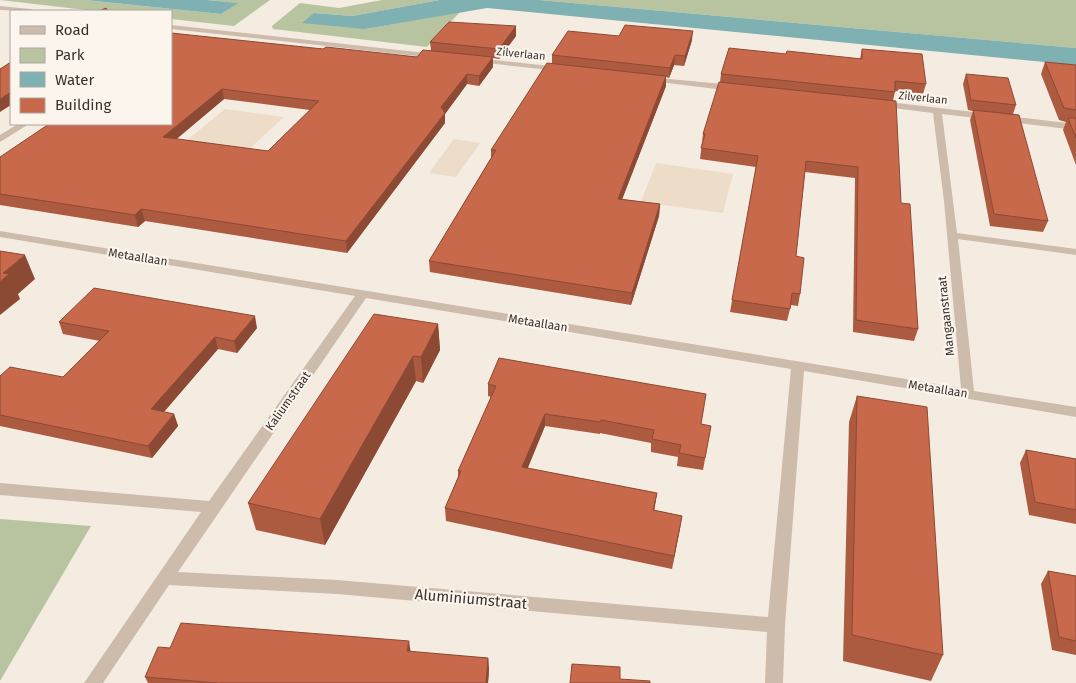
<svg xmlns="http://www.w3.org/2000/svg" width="1076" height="683" viewBox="0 0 1076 683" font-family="'Fira Sans',sans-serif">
  <rect width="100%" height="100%" fill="#f4ebe1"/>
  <!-- green -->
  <path fill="#b8c4a0" d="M0,0h85l136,14 16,-11 -30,-3h63l-36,26 -63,-7v-8h-76z
    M382,0h58l-88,16 -38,-3 51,16 95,-17 -33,35 -154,-18 -1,-3 28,-23 39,5z
    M539,0h537v48z
    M0,519l91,7 -91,155z"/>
  <!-- plaza -->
  <path fill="#ecdcc8" d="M225,109l59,8 -36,33 -62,-9z
    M454,139l26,4 -24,34 -27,-4z
    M656,163l77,11 -10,39 -82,-11z"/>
  <!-- water -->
  <path fill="#7fb0b2" d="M85,0h122l31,3 -17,11z
    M440,0h99l537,48v17l-589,-57 -122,21 -63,-6 12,-10 38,3z"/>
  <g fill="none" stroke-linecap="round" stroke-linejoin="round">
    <!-- minor -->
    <path fill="#cdbbac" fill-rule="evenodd" d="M0,6l30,3 4,2 -34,-1z
      M171,25l264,29 4,2 -4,2 -264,-29z
      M474,58l85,9 4,2 -4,2 -82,-9h-3z
      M648,77l85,8 4,3 -4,3 -82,-10h-3z
      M880,101l196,23v6l-134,-16 15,119 119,16v6l-118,-16 16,152 102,16v10l-272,-46 -19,254 -2,58h-18l2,-51 -430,-38 -168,-9 -66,98h-19l117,-171 -201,-17v-12l209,18 146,-205 -355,-59v-6l961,157 -17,-187 -11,-88 -56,-7 -1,-2zM366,298l425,71 -23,248 -431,-37 -159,-8z
      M18,124h11l-29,18v-7z"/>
  </g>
  <!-- wall -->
  <path fill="#ac5a40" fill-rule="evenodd" d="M516,26v10l-17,23 -6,-1v9l-14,19 -12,-2 -22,30v9l-98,130 -202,-32 -7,6 -138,-22v-48l171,-33v-91l152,16 94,8 14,-7 -1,-8zM224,99l86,11 -42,41 -92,-12z
    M619,36l73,4 -8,26 -10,-1 -5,13 -3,-1v9l-44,113 38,5 -1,12 -28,89 -201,-33 -1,-11 62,-103v-8l61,-86v-9z
    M862,49l64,35 -3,10 -28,-3 -2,10 8,102 17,126 -4,12 -61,-9 2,-154 -50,-6 -9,84 4,38 -2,12 -7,-1 -4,16 -57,-9 26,-145 -56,-8 3,-25 17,-52 1,-8 65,-20 74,5z
    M1045,62l31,3v100l-13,-35 3,-8 -7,-2 -18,-46z
    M966,74l50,31 -3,9 35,107 -5,11 -53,-6 -20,-106 3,-9 -5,-1 -5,-26z
    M59,322l198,6 -20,25 -19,-4 -54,63 10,2 4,12 -26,32 -152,-32v-50l63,1 37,-36 -37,-7z
    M438,324l2,26 -17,33 -7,-2 -91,164 -69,-15 -8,-27z
    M488,384l223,42 -8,44 -26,-4 1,-9 -27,-5v-9l-51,-10v1l-55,-8 -18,42 130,25 -3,17 28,6 -10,53 -226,-48 -1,-13 13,-31v-6l33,-74 -3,-1z
    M857,396l86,259 -12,26 -88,-20 6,-239z
    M1026,450l50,9v65l-47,-9 -9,-52z
    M1048,571l28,5v79l-24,-5 -11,-66z
    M170,648l240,4 78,6 1,12 -1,13h-340l-3,-6z"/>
  <!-- shaded-wall -->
  <path fill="#8c4a34" d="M516,26v10l-17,23v-10z
    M693,31l-1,9 -8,26 1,-10z
    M675,55l-1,10 -5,13 1,-10z
    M493,57v10l-14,19v-10z
    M467,74v10l-22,30v9l-98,130 -1,-12 95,-134z
    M666,76v10l-48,124v-11z
    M222,89l2,10 -58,49 -3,-11z
    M11,92v13l-11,7v-13z
    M660,204l-1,12 -28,89 1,-12z
    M141,209l4,12 -7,6 -3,-12z
    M25,255l10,24 -17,15 2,5 -20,16v-33l3,-9z
    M255,316l2,12 -20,25 -3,-12z
    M438,324l2,26 -17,33 -2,-26z
    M215,337l3,12 -63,73 -4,-13z
    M413,356l3,25 -91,164 -5,-26z
    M174,414l4,12 -26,32 -4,-12z
    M545,414v12l-22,54 -1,-13z
    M657,493l-2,13 -3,17 1,-13z
    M682,516l-2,13 -8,40 2,-13z
    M409,641l2,13 -4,-3z
    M488,658l1,12 -1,13h-2z"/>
  <!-- building -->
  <path fill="#c8694b" stroke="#8c4a34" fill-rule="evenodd" d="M106,8l2,3h-9z
    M449,22l67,4 -17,23 -69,-7z
    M625,25l68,6 -8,25 -10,-1 -5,13 -118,-13 16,-24 51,5z
    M171,33l152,16 3,-2 91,10 6,-7 70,7 -14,19 -12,-2 -26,33 4,6 -99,128 -205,-32 -6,6 -135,-21v-37l49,-33h122zM222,89l69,9 28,3 -51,50 -105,-14z
    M729,48l57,6 1,-3 75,8v-10l60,5 4,30 -31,-3v11l-174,-18z
    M11,62v30l-11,7v-30z
    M1045,62l31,3v45l-12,-2z
    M547,63l119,13 -48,123 42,5 -28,89 -203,-32 67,-111h-5z
    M966,74l42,4 8,27 -45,-5z
    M719,82l177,19 5,102 9,1 8,125 -62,-9 2,-153 -52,-6 -10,95 8,2 -4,36 -8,-1 -2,16 -58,-9 26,-144 -57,-8 4,-14h-2z
    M973,110l46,5 29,106 -54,-7z
    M1068,118h8v20z
    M0,251l25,4 -22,18 6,1 -9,8z
    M94,288l161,28 -21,25 -19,-4 -64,72 23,5 -26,32 -148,-31v-39l10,-9 53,10 46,-46 -50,-9z
    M374,314l64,10 -17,33 -8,-1 -93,163 -72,-16z
    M499,358l207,36 -5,30 10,2 -6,32 -26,-5 2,-8 -29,-6 2,-9 -53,-10 -1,2 -55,-8 -23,53 135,26 -4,17 29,6 -8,40 -229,-48 16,-37h-3l38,-85 -8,-2z
    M857,396l70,11 16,248 -91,-20z
    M1026,450l50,9v51l-41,-8z
    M1048,571l28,5v65l-17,-4z
    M181,623l228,18 -2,10 81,7 -2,25h-268l-73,-6 13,-30 12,1z
    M572,664l48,3v12l30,2v2h-80z"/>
  <g text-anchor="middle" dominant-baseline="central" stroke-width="4.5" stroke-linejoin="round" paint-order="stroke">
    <!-- far-street labels -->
    <g font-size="11" fill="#3b302b" stroke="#fbf5ee">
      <text transform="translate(521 54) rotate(6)">Zilverlaan</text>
      <text transform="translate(923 98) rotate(6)">Zilverlaan</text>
    </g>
    <!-- street labels -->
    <g font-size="12" fill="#3b302b" stroke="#fbf5ee">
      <text transform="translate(138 257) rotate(9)">Metaallaan</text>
      <text transform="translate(946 316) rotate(-96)">Mangaanstraat</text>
      <text transform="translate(538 323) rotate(9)">Metaallaan</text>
      <text transform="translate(938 389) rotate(9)">Metaallaan</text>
      <text transform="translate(288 401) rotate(-55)">Kaliumstraat</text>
    </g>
    <!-- near-street labels -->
    <g font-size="15" fill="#3b302b" stroke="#fbf5ee">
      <text transform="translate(471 599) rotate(5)">Aluminiumstraat</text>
    </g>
  </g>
  <!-- legend -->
  <rect x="10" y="10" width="162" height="115" fill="#fbf5ee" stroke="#aea6a0"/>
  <rect x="20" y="26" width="25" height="8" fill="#cdbbac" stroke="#aea6a0"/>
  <text x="55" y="35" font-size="15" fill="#3b302b">Road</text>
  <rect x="20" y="48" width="25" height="15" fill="#b8c4a0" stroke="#aea6a0"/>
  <text x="55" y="60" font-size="15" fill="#3b302b">Park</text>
  <rect x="20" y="72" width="25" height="15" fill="#7fb0b2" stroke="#aea6a0"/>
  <text x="55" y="85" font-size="15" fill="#3b302b">Water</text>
  <rect x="20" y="98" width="25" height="15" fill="#c8694b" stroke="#aea6a0"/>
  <text x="55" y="110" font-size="15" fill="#3b302b">Building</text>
</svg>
